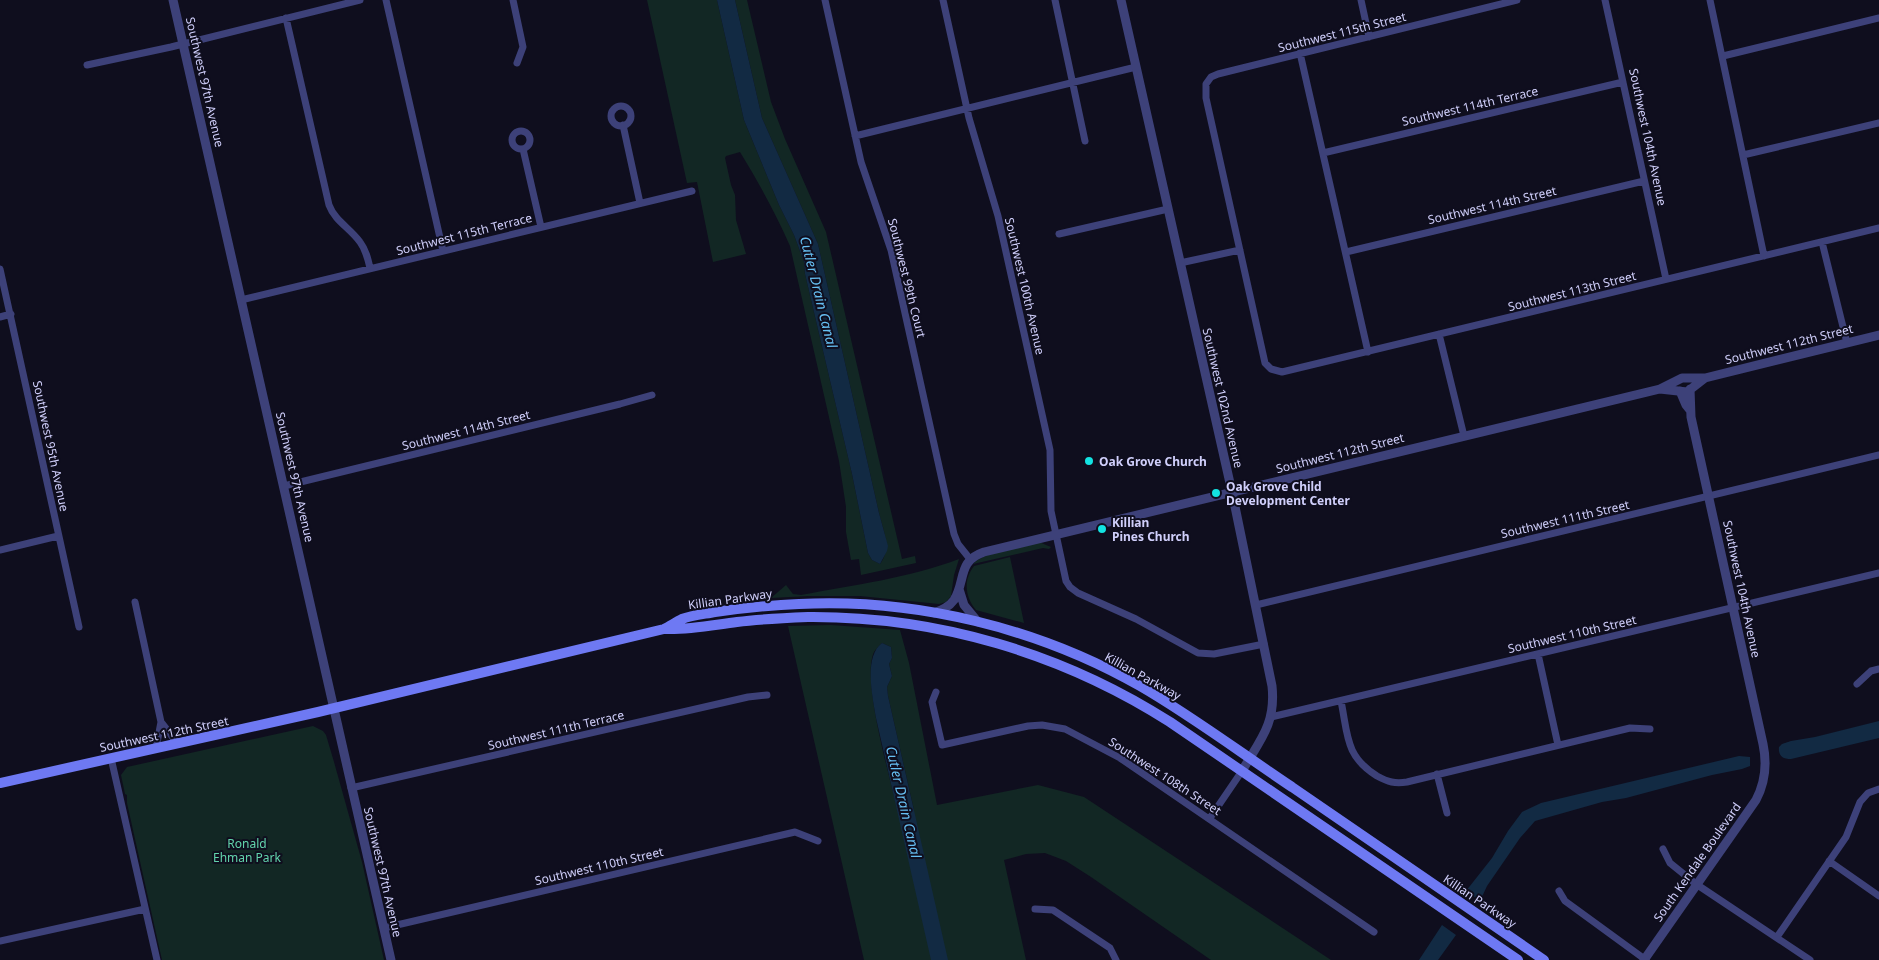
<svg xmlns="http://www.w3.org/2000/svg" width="1879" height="960" viewBox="0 0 1879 960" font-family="'Noto Sans',sans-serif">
  <rect width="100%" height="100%" fill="#0f0e1e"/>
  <!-- green -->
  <path fill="#122724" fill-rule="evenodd" d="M647,0h70l27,120 35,85 15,30 10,27 1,12 47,200 16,79 4,7 8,4c12,-16 3,-34 -1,-51l-61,-269 -56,-126 -27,-118h12l24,102 14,37 41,93 76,327 13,-3 1,7 -55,12 -2,-16 -8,1 -5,-28v-25l-7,-46 -49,-215c-14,-32 -31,-63 -50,-94l-14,4 -1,2 6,27 4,10 1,25 10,34 -33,8 -16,-80 -10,1z
    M1039,542l12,5 -2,2 -6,-1 -70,16c14,-14 47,-17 66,-22z
    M1010,557l14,66 -48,-13c-11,-13 -13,-30 -2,-44z
    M959,559l-5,16 -3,21 -5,6 -7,2 -79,-8h-52l-37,2 15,-13 7,9 8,1c53,-10 108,-17 158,-36z
    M831,625l69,5 9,33 28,142 101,-20 46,12 247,163h-120l-120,-83 -25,-16 -21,-8 -19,1 -22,6 22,100h-162l-76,-334zM882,643l9,4 1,11 -3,6 3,12 -5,11 1,9 26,114 -16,2c-7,-31 -37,-133 -24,-160 2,-3 5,-6 8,-9z
    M313,726l10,5 3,4 8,27 28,100 22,98h-222l-35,-157v-8l-2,-1 -4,-19 6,-8z"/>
  <!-- water -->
  <path fill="#122a43" d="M717,0h18l27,118 56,126 61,269 9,33 -1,5 -7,13 -8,-4 -4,-7 -16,-79 -47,-200 -1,-12 -10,-27 -15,-30 -35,-85z
    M882,643l9,4 1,11 -3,6 3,12 -5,11 1,9 60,264h-17l-55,-242c-3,-19 -13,-61 6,-75z
    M1879,721v17l-88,21c-8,0 -13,-3 -12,-12l3,-3 9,-3 24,-4z
    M1739,756l11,1v9l-8,3 -30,6 -86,23 -24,4 -67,19 -15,17 -33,48 -7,15 -14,-10 26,-33 16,-27 14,-19 19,-9z
    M1442,925l14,10 -18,25h-19z"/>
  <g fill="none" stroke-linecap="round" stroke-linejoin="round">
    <!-- minor -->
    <path stroke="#3d4179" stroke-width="7" d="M386,0l57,251
      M513,0l10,47 -6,16
      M825,0l36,162 30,88 63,284 4,10 12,15
      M943,0l26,118 29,98 52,234 1,61 15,70 4,6 8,6 58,26 62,34 16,1 50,-10
      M1055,0l30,141
      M1361,0l8,37
      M1517,0l-299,74 -7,3 -5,7v14l59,265 6,6 11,3 597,-144
      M1605,0l61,279
      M1710,0l54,256
      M286,18l43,187c6,16 21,23 31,37 6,8 8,17 10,26
      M1300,53l68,299
      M1723,56l156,-38
      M87,65l84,-18 189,-47
      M611 116a10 10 0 1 1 20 0a10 10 0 1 1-20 0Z
      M623,125l17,78
      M512 140a9 9 0 1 1 18 0a9 9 0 1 1-18 0Z
      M855,136l281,-69
      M523,149l18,78
      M1323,153l300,-71
      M1743,155l136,-32
      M1059,234l109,-25
      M1822,242l25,101
      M1346,252l298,-71
      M1180,263l60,-13
      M0,269l79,358
      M241,300l451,-109
      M0,317l11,-3
      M1439,334l25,102
      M284,486l336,-82 32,-9
      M0,550l58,-14
      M135,602l26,120 17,22
      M1256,605l623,-150
      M1538,654l20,91
      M1857,684l14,-13 8,-2
      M936,692l-4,10 10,43 86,-19 14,-1 23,4 55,29 254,174
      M1341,701c7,34 4,55 36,75 11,6 18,8 30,6l223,-54 20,1
      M1271,717l608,-144
      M156,748l5,-26
      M111,758l46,202
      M1437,774l10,39
      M351,788l397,-91 19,-2
      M1210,818l32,-47
      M1663,849l7,14 26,21 114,76
      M1829,861l50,35
      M1559,891l6,10 81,59
      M1035,909l18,1 57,38 6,12
      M384,928l411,-96 23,9
      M1777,937l69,-100 14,-35 8,-9 11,-4
      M0,941l145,-32"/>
    <!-- tertiary -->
    <path stroke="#3d4179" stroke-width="9" d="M173,0l218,960
      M1121,0l111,492 40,194c4,38 -12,54 -30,85
      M1660,389l27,3 18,-14
      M1680,391l6,14 4,5
      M959,589l5,16 14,17
      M934,613c8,-3 15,-6 20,-13 12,-19 3,-39 30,-48l676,-163 22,-11h23l174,-43
      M1644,960l112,-160c9,-17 11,-37 7,-56l-72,-327 -1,-28"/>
    <!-- secondary -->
    <path stroke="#6e79f3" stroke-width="10" d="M665,629c24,1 48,-4 72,-7 23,-3 47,-4 71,-5 129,-1 254,36 362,105l348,238
      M0,783l318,-71 346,-83c6,-3 12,-7 18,-10 10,-4 23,-5 33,-7 28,-4 56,-7 84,-8 117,-6 239,24 341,82 52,30 101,67 152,101 84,58 168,116 252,173"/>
  </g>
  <!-- markers -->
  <g fill="#13e3e2" stroke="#0f0e1e" stroke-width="2">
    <circle cx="1089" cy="461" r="5"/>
    <circle cx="1216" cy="493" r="5"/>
    <circle cx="1102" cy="529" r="5"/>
  </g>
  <g text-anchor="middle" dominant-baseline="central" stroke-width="4" stroke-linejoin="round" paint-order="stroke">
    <!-- street labels -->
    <g font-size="12" fill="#d0cffb" stroke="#0f0e1e">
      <text transform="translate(1342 32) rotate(-14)">Southwest 115th Street</text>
      <text transform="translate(205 82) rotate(77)">Southwest 97th Avenue</text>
      <text transform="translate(1470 106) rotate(-13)">Southwest 114th Terrace</text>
      <text transform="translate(1648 137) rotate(78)">Southwest 104th Avenue</text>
      <text transform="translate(1492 205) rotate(-13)">Southwest 114th Street</text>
      <text transform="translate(464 234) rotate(-14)">Southwest 115th Terrace</text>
      <text transform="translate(907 278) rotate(76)">Southwest 99th Court</text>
      <text transform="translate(1025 286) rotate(77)">Southwest 100th Avenue</text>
      <text transform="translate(1572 291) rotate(-14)">Southwest 113th Street</text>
      <text transform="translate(1789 344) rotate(-14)">Southwest 112th Street</text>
      <text transform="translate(1223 398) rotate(77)">Southwest 102nd Avenue</text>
      <text transform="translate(466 430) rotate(-14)">Southwest 114th Street</text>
      <text transform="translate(51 446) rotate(78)">Southwest 95th Avenue</text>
      <text transform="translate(1340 453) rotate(-14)">Southwest 112th Street</text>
      <text transform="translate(295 477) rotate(77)">Southwest 97th Avenue</text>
      <text transform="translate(1565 519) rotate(-13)">Southwest 111th Street</text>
      <text transform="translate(1742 589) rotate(78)">Southwest 104th Avenue</text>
      <text transform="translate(730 599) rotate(-8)">Killian Parkway</text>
      <text transform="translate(1572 634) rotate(-13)">Southwest 110th Street</text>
      <text transform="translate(1143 676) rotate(29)">Killian Parkway</text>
      <text transform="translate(556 730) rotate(-13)">Southwest 111th Terrace</text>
      <text transform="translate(164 734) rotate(-12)">Southwest 112th Street</text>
      <text transform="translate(1165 776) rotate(33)">Southwest 108th Street</text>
      <text transform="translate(1697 862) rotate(-55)">South Kendale Boulevard</text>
      <text transform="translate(599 866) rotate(-13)">Southwest 110th Street</text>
      <text transform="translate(383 872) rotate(77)">Southwest 97th Avenue</text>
      <text transform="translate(1480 901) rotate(34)">Killian Parkway</text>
    </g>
    <!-- poi labels -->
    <g font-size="12" font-weight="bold" fill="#d0cffb" stroke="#0f0e1e" text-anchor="start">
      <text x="1099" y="461">Oak Grove Church</text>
      <text x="1226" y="486">Oak Grove Child<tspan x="1226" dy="14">Development Center</tspan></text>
      <text x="1112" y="522">Killian<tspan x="1112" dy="14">Pines Church</tspan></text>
    </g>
    <!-- park labels -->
    <g font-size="12" fill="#62d4ac" stroke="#0f0e1e">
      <text x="247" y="843">Ronald<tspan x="247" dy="14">Ehman Park</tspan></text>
    </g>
    <!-- water labels -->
    <g font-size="14" font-style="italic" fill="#66bff2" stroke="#0f0e1e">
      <text transform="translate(819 292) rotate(76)">Cutler Drain Canal</text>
      <text transform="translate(904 802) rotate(77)">Cutler Drain Canal</text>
    </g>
  </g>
</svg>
